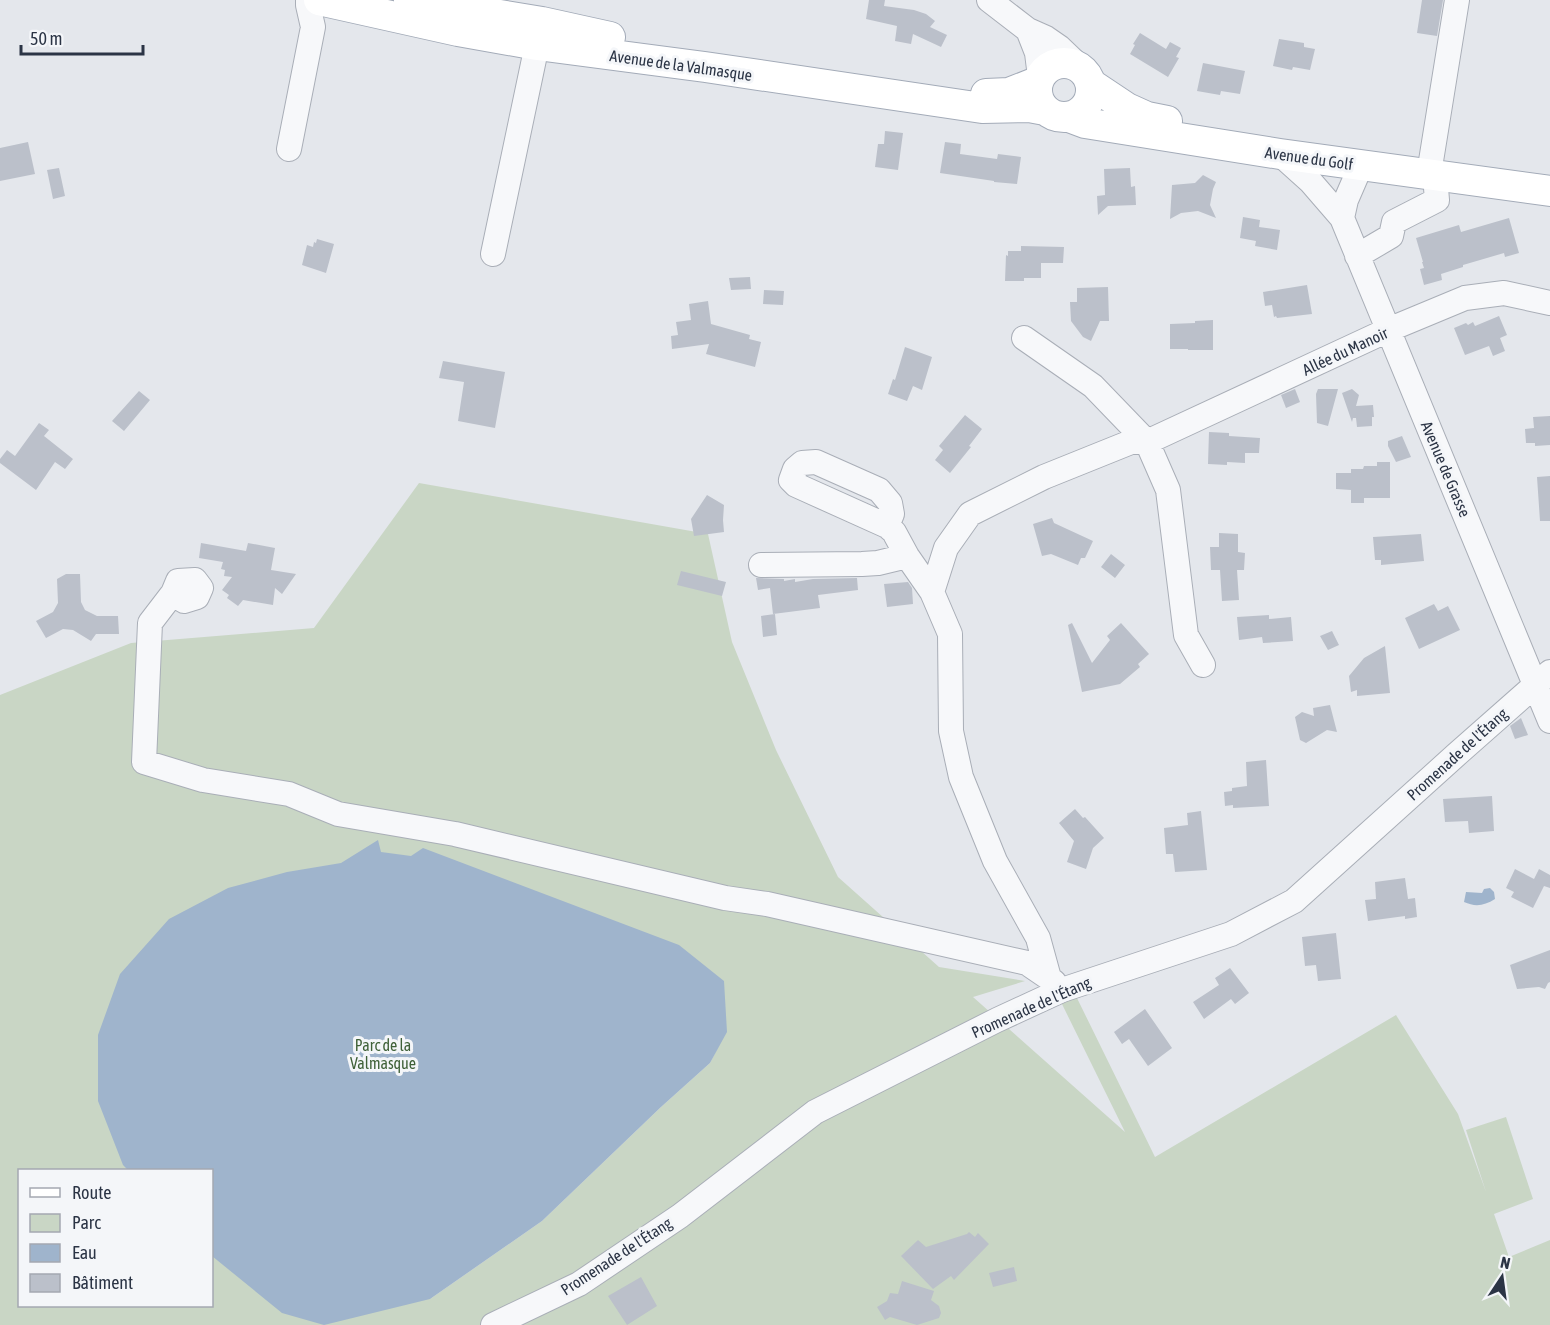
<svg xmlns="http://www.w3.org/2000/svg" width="1550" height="1325" viewBox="0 0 1550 1325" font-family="'Asap Condensed',sans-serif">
  <rect width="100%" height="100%" fill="#e4e7ec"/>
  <!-- green -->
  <path fill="#c9d6c5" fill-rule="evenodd" d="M419,483l289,51 24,108 44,108 62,127 101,90 86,14 -52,16 152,135 -65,-132 15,-6 80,163 241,-142 62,99 28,78 -20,-62 40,-13 27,82 -39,15 15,43 41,-17v85h-1550v-630l131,-52 183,-15zM721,1041l-11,22 -49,44 -119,114 -112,78zM20,1170h192v136h-192z"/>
  <!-- water -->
  <path fill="#9fb4cc" d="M378,840l3,12 30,4 12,-8 256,97 45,36 3,51 -17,31 -49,44 -119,114 -112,78 -106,26 -42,-12 -70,-57v-86h-84l-5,-5 -25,-64v-66l22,-61 49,-55 59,-31 59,-16 54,-9z
    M1490,888l4,4 1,7c-11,7 -20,8 -31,3l2,-10 16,1 2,-4z"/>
  <!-- building -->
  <path fill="#bbc0ca" d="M869,0h16l-1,6 30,4 12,4 9,7 -5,6 17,8 -6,12 -28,-13 -2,10 -16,-3 2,-15 -31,-7z
    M1422,0h21l-6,36 -20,-3z
    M1140,33l26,16 4,-7 11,6 -5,9 3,1 -11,19 -38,-23 5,-9 -2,-1z
    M1279,39l25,4v4l11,2 -5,21 -17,-3 -1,3 -19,-4z
    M1203,63l42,8 -5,23 -19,-3 -1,4 -23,-4z
    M885,131l18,2 -5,37 -23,-3 3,-23h6z
    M28,142l7,32 -35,7v-33z
    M945,142l16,2 -1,10 37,5 1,-5 23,3 -4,27 -23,-2v-1l-54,-8z
    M59,168l6,28 -12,3 -6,-29z
    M1130,168l1,19 4,-1 1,19 -28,1 -10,9 -1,-19 8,-1 -1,-26z
    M1203,175l13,7 -3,7 -3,16 6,13 -18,-7 -17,2 -11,6 2,-34 23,-2z
    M1243,217l17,3 -1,7 21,3 -3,20 -22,-4 1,-5 -16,-3z
    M1509,218l10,35 -14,4 -1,-4 -41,12v2l-22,7 1,6 -18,5 -4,-16 4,-1 -2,-6h1l-7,-24 43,-13 2,7z
    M317,239l17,5 -8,29 -24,-8 5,-20 6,2 1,-5 2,1z
    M1021,246l43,1 -1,16h-22v15h-17v3h-19l1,-26 2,1v-5h13z
    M750,277l1,12 -20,1 -2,-12z
    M1307,285l5,29 -35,4 -1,-2 -2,1 -2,-12 -7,1 -2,-14z
    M1108,287l1,34h-9l-9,20 -8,-4 -12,-16 -1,-19h7v-14z
    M764,290l20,1 -1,14 -20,-1z
    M708,301l3,23 39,11 -1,4 12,3 -6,25 -49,-13 3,-10 -37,5 -1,-13 7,-1 -2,-13 15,-2 -2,-16z
    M1499,316l8,19 -7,3 5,13 -12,5 -4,-10 -24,9 -11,-27 12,-5 2,2 5,-3 2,4z
    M1213,320v30h-25v-1h-18v-25l25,-1v-2z
    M905,347l27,10 -10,33 -9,-4 -6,15 -19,-7 5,-15 2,1z
    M443,361l62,11 -10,56 -37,-7 6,-39 -25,-4z
    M1295,389l5,13 -14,6 -5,-13z
    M1318,389h20l-10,37 -11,-3 -1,-29z
    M1352,389l7,6 -3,11 17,-1 1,12h-2v9l-15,1 -1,-9h-3l-1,4 -10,-29z
    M139,391l11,9 -26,31 -12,-10z
    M965,415l17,14 -13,17 2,1 -21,26 -15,-13 8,-10 -4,-4z
    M1550,416v29l-15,1v-3h-9l-1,-14 9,-1 -1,-11z
    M39,423l10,7 -5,6 29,23 -8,10 -10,-7 -19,28 -36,-27v-4l7,-9 8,6z
    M1209,432l20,1v3l31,2 -1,15h-14v10l-18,-1v3l-19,-1z
    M1402,436l9,21 -15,5 -8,-16v-5z
    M1377,462h13v36h-26v5h-13v-13l-15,-1v-16h15v-4h12l1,-3h13z
    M1550,476v45h-10l-3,-44z
    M707,495l17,10 -1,15 1,12 -30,4 -3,-17z
    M1052,518l2,5 39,18 -8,17h-4l-3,7 -27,-11 -9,2 -9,-32z
    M1219,533l19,1v18l7,1 -1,17h-7l2,30 -17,1 -2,-31h-9l-1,-23h9z
    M1421,534l3,27 -43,4v-5h-6l-2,-23z
    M201,543l45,8 2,-8 27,5 -4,22 25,4 -14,20 -7,-6 -2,17 -30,-5 -5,6 -11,-8 2,-3 -7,-5 10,-13 -8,-1 1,-6 -4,-1 2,-7 -24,-4z
    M1111,554l14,11 -10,13 -14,-11z
    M681,571l45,11 -4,14 -45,-11z
    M66,574h14l1,28 4,8 12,6h21l1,18h-23l-5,7 -18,-11 -10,-1 -17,9 -10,-17 17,-9 5,-9 -1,-24z
    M756,578l28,1v2l11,-2v3l18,-3 44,-1 1,12 -40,5 2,13 -47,6 -3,-26 -12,2z
    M908,582l4,6 1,16 -26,3 -3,-23z
    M1434,604l4,7 10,-5 12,24 -41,19 -14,-31z
    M775,614l2,21 -14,2 -2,-21z
    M1269,615v4l22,-2 2,24 -30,2 -1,-6 -23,3 -2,-23z
    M1072,623l20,40 18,-23 -3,-4 14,-13 28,31 -11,10 2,3 -20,17 -38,8 -14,-67z
    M1332,631l7,14 -11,5 -8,-14z
    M1385,646l5,47 -33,3v-6l-6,2 -2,-16 15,-18z
    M1330,705l7,27 -10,-2 -21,13 -6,-3 -5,-23 7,-5 12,4 -1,-8z
    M1521,718l7,17 -13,4 -5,-13z
    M1266,760l3,46 -36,2v-3l-8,1 -1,-14 8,-1v-3l15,-2 -1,-24z
    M1492,796l2,35 -25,2 -1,-12 -23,1 -2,-23z
    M1075,809l8,9 2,-1 19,21 -11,10 -7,21 -19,-7 7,-21 -15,-18z
    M1201,811l6,59 -32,2 -2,-18h-7l-2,-26 24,-3 -1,-12z
    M1515,869l19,10 5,-10 11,6v13l-6,-2 -11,22 -22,-11 3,-5 -8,-4z
    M1405,878l3,21 7,-1 2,19 -12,2v-3l-37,5 -3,-21 11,-1 -1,-17z
    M1336,933l5,46 -23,2 -2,-16 -11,1 -3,-29z
    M1550,950v32l-2,1 -3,6 -6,-2 -22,2 -7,-24z
    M1230,968l19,25 -14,11 -4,-5 -27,20 -11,-17 26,-17 -4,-7z
    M1145,1009l27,39 -24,18 -19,-27 -7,5 -8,-12z
    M969,1232l6,5 3,-4 11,11 -35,36 -3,-4 -18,13 -32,-33 17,-16 8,7 41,-13z
    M1014,1267l3,14 -24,6 -4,-14z
    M641,1277l16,29 -30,19 -19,-29z
    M902,1281l32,10 -3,9 8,6 2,7 -2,5 -22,7 -27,-8 -5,3 -8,-13 10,-6 3,-8 8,1z"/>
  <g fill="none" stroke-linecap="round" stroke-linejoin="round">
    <!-- minor casing -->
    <g stroke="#a9aeb7" stroke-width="26">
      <path id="minor" d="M989,0l39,30 18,8 13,9 23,22
        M1028,30l9,23 3,24
        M289,149l24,-122 -5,-22v-5
        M1280,154l30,27 32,37 208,503
        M1431,161l26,-161
        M1342,218l4,-18 13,-30v-5
        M493,254l44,-209
        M1357,256l34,-20 3,-14 43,-22 -1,-12 1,-13
        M1024,338l69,48 54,56 21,48 18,145 17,30
        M887,526l5,-12 -2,-11 -11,-13 -63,-28 -14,1 -7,6 -4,11 5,5 91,41 7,6 13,24 25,36
        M761,565l101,-1 16,-1 29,-7
        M173,593l11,8 13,-4 4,-9 -6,-8 -17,1 -5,12 -23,30 -6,139 59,18 86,14 49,20 117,20 270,64 42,6 260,59 22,15
        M1054,982l-5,-4 -11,-40 -43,-77 -34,-84 -10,-46 -1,-97 -18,-42 14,-44 24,-34 74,-37 87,-35h16l241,-112 77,-32 39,-5 46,10
        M493,1325l86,-41 101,-68 135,-104 182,-92 65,-30 169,-56 63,-33 162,-146 94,-83"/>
    </g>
    <!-- major casing -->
    <g stroke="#a3abb8" stroke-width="32">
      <path id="major" d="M319,0l139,31 79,14 168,22 277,41 47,-1 16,3
        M409,0l133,22 68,15
        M1037 90a27 27 0 1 1 54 0a27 27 0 1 1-54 0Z
        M1091,84l36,24 20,9 20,4
        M986,94l23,-1 28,-11
        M1069,117l16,6 195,31 270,37"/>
    </g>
    <!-- minor -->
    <use href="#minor" stroke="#f7f8fa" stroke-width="24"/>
    <!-- major -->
    <use href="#major" stroke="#fff" stroke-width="30"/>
  </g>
  <g text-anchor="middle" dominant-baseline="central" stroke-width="6" stroke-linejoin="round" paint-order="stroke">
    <!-- street labels -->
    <g font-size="16" fill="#2b3445" stroke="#f4f6f9">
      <text transform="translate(681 65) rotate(8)">Avenue de la Valmasque</text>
      <text transform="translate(1309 158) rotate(8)">Avenue du Golf</text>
      <text transform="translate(1345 351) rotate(-25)">Allée du Manoir</text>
      <text transform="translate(1446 469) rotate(67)">Avenue de Grasse</text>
      <text transform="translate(1457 754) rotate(-42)">Promenade de l'Étang</text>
      <text transform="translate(1031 1007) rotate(-24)">Promenade de l'Étang</text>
      <text transform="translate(616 1256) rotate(-33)">Promenade de l'Étang</text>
    </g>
    <!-- park labels -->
    <g font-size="16" fill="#3f6138" stroke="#f4f6f9">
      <text x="383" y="1045">Parc de la<tspan x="383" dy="18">Valmasque</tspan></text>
    </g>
  </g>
  <!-- legend -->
  <rect x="18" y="1169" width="195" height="138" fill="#f4f6f9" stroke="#a4a8b1" stroke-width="1.5"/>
  <rect x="30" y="1188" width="30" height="9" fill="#ffffff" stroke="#a4a8b1" stroke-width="1.5"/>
  <text x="72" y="1199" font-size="18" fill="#2b3445">Route</text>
  <rect x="30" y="1214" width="30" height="18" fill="#c9d6c5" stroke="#a4a8b1" stroke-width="1.5"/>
  <text x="72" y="1229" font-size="18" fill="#2b3445">Parc</text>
  <rect x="30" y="1244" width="30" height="18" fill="#9fb4cc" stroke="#a4a8b1" stroke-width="1.5"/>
  <text x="72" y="1259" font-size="18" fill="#2b3445">Eau</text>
  <rect x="30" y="1274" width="30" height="18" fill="#bbc0ca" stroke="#a4a8b1" stroke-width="1.5"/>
  <text x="72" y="1289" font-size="18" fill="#2b3445">Bâtiment</text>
  <!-- north arrow -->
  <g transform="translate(1502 1277) rotate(13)" stroke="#f4f6f9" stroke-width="4.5" paint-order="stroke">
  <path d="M0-4.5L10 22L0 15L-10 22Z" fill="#2b3445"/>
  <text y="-9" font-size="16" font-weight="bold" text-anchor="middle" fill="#2b3445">N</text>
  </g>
  <!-- scale -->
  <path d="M21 45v9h122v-9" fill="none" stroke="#2b3445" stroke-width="3"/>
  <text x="30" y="45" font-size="18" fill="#2b3445" stroke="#f4f6f9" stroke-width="4.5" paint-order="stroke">50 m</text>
</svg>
